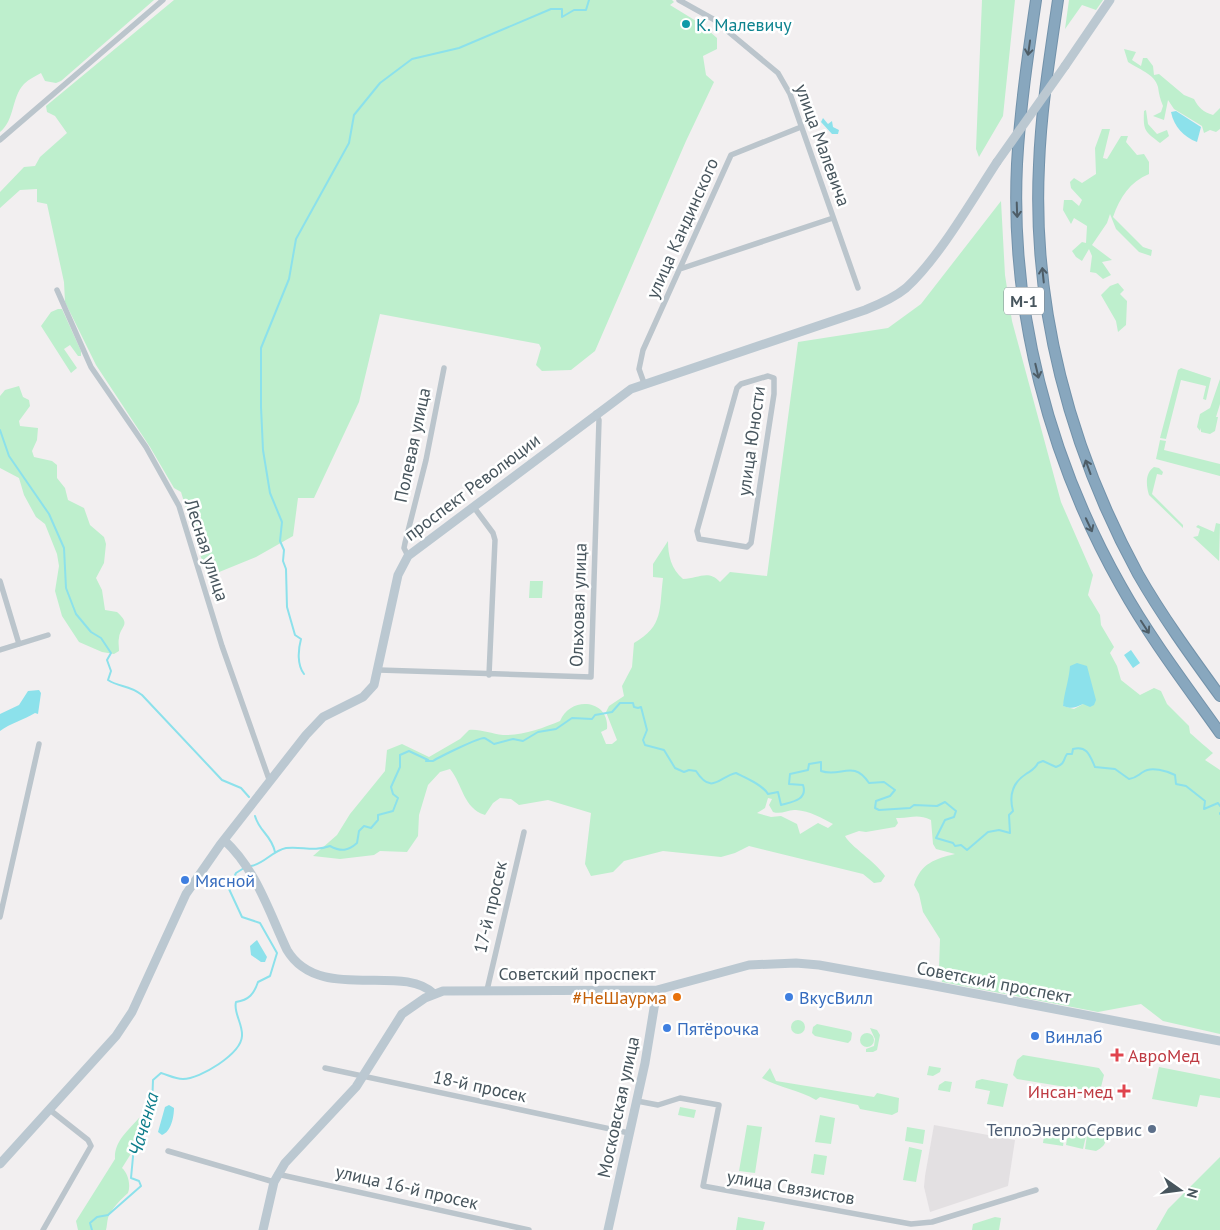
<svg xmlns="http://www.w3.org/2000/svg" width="1220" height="1230" viewBox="0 0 1220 1230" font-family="'PT Sans',sans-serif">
  <rect width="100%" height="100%" fill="#f2eff0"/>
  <!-- education -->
  <path fill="#e3e0e2" d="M934,1125l81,15 -7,46 -78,26 -6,-25 1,-11z"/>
  <!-- green -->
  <path fill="#beefcd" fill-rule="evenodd" d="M0,0h154l-93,81 -5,2 -11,-2 -4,-8c-5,3 -12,6 -17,11 -13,14 -9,36 -24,48z
    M174,0h498l2,2 -4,3 31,19 16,14v11l-14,7 3,19 8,7 -28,59 -91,210 -24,19 -29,1 -6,-6 5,-17 -2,-4 -159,-30 -21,88 -45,96h-16l-5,38 -37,21 -49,20 -26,-85 -7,-4 -24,-41 -54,-82 -31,-63 -1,-20 -17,-78 -10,-2v-13l-17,1 -20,18v-16l24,-25 11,-1 5,-9 27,-24 -12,-17 -8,-4 -1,-6z
    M982,0h33l-12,116 -24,41 -3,-8z
    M1069,0h34l-7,10 -14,-5 -17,24z
    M1124,49l12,3 -4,8 9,6 2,-8h4l6,8 1,9 5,-1 25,21 10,4c5,9 9,13 19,16l7,-7v21l-4,3 -6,-2 -6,3 -2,-7 -28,-17 -6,-9 -4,20 -11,-4 8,-4 2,-6c-3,-7 -4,-12 -5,-19 -3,-13 -20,-18 -30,-25z
    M1146,110l2,14 9,10 10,-4 2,6 -9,7c-15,-12 -17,-12 -16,-32z
    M1102,129h8l-7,29 4,1 14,-23h7l-2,6 11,13 7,-1 5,8v12c-19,8 -29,23 -36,43l30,30 9,3 -1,6 -12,-4 -23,-23 -6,-15 -3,9 -15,22 20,15 -10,2 9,13 -8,4 -7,-6 -6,-1 2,-16 -3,-7 -7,12 -6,-4 -4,-6 10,-9 4,1 1,-17 -13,-8 -3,6 -8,-14 1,-10h8l7,6 3,-6 -11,-12 -1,-6 4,-4 8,5 14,-9 -1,-26z
    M1001,201l4,74 7,46 49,181 32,73 -5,20 12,20 1,10 13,22 -4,6 7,13 4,14 19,15 14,-7 7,3 6,13 22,22 1,7c9,8 15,13 23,20l-8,7 15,10v264l-57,-13 -22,-17 -43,8 -156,-30 -3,-14 1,-29 -17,-27 -4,-18 -5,-9c7,-22 21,-26 41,-31l-19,-5 -3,-5 -2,-24c-15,-7 -21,-1 -35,-2l2,5 -3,4 -29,5 -7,-1 -14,5c5,10 31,26 40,40l-4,6 -7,1 -11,-9 -114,-28 -14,7 -14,4 -58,-6 -39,10 -11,11 -22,4 -6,-12 6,-51 -43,-13 -29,5 -8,-6 -11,-1 -7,5 -8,12c-22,-7 -22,-30 -35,-46l-10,3 -12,13 -9,30 -1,21 -11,16 -27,-1 -6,4 -34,4 -27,-3 24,-21 13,-21 35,-43 2,-21 15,-6 27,13 31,-18 9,-9c12,-1 22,4 34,5 19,1 40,-7 57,-14 11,-26 50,-21 47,8l-6,3 5,12h6l5,-4 -11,-28 3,-6 15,-10 -2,-10 10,-19 2,-24c30,-17 25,-34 29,-65l-10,-1v-13l15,-23c0,14 3,28 15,38 15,0 25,-10 37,3l10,-10 37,4 31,-234 90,-14 33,-24zM1069,683l14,21 -9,5 -11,-3zM768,798l4,1 -3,6 4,7c9,3 15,-3 23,-2 14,1 26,8 37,14l-5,4 -10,-5 -18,11 -3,-10 -16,-8 -10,1 -14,-4 8,-5z
    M1118,283l6,7 -4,4 7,7 -1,24 -8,7 -2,-11 -15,-26 9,-9z
    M58,309h4l19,42v5h-3l-8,-11 -6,4 13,19 -6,5 -30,-47 10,-14z
    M1181,368l30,10 -5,22 -3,-1 3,-13 -25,-6 -15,59 -6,-1 18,-68z
    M1220,379v25l-4,13h2l-3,14 -5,3 -9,-2v-4l-1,3 -3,-4 3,-13 10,-6z
    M19,386l4,11 6,3 1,6 -11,15 1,5 18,2 -1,12 -5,11 2,6 18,4 5,4v13l8,10 3,12 16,8 6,17 14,12 2,7 -2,19 -8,15 6,12 3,20 12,2c15,13 3,14 2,26 -1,4 0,8 0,13l-5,3 -12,-2 -23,-10 -17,-26 -7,-25 4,-25 -2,-12 -12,-30 -9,-7 -12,-22 -5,-17 -19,-10v-72l5,-6z
    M1160,440l6,1 -2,9 56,14v12l-64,-17z
    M1154,467l5,1 4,4 -1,3 -5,-1 -5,20 31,31v3l-34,-33c-3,-10 -4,-22 5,-28z
    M1216,523l4,1 -1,37 -26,-24 5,-1 2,-7 -4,-2 2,-2 16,7z
    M530,581h13l-1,17h-13z
    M791 1027a7 7 0 1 1 14 0a7 7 0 1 1-14 0Z
    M817,1024l33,7 2,2 -1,7 -3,3 -33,-7 -3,-3 1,-6z
    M870,1028l7,2 3,5 -3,15 -4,2h-7v-3l8,-3 1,-7z
    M860 1040a7 7 0 1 1 14 0a7 7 0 1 1-14 0Z
    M1023,1055l76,13 5,7 -3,12 -5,5 -79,-13 -4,-4 4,-15z
    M929,1066l12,2 -1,4 -7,4 -6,-1z
    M1159,1067l61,12v19l-20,-3 -3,12 -45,-8z
    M770,1068l6,13 98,16 3,-4 22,5 -1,14 -6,3 -32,-6 -2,-4 -38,-8 -4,3c-17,-10 -36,-12 -54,-22z
    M982,1079l26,5 -5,23 -16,-3 3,-13 -15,-3 1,-7z
    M945,1081l7,1 -2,10 -12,-2 1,-5z
    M680,1107l16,3 -2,8 -16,-3z
    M820,1115l15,3 -4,26 -16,-2z
    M147,1117v11l-25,40c6,5 9,17 6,25 -6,5 -18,17 -20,25 -1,4 -1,8 -2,12h-28l-2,-9 39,-62c-1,-18 13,-28 24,-41z
    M747,1125l15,2 -7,46 -16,-2z
    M907,1127l18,3 -2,14 -18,-3z
    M1045,1129l20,3 -2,14 -20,-3z
    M1098,1131l7,1c3,10 -1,15 -9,19l-11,-2 2,-14 9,1z
    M1068,1133l18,3 -3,13 -17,-4z
    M909,1147l13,3 -6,32 -13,-2z
    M814,1154l13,2 -3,19 -13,-2z
    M1220,1157v73h-64l12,-21z
    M738,1217l27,5 -2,8h-27z
    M995,1217l6,1 -2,12h-27l1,-6z"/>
  <!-- water -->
  <path fill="#8ce1eb" d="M1176,111l25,16 -4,15c-13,-5 -23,-15 -26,-30z
    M823,118l5,6 4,-3 1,6 6,3 -1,4h-6l-11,-12z
    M1131,650l9,13 -7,5 -9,-13z
    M1077,663l10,3 9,34 -2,5 -4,2 -7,-3c-8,4 -12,5 -20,2 1,-13 6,-26 7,-40z
    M39,690l2,3 -3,21 -3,-1c-12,7 -24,10 -35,18v-17l19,-9 9,-14z
    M257,940l10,17 -2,5h-4l-10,-7 -1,-9z
    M169,1105l5,3c0,9 -3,24 -12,27l-4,-3 7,-25z"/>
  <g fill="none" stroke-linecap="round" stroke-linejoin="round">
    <!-- stream -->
    <path stroke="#8ce1eb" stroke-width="2" d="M0,430l9,26 40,58 15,34 2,40 10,26 15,18 10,6 10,15 -4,7 4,11 -3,9c12,8 20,4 34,15l80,85 19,8 8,9
      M304,674c-7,-9 -6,-24 -3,-35l-6,-4 -8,-28 -1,-38 -3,-8 1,-11 -4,-9 2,-19 -12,-29 -7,-43 -2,-43v-59l28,-69 7,-40 53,-96 5,-28 26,-32 32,-24 47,-11 92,-39h11v8l12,-7h12l3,-10
      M1220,813v1
      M255,816c5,17 16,18 20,36
      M251,866c13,-2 21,-15 35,-18 16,-2 27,4 44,-2 11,6 18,5 27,-3l2,-12 5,-5 7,2 7,-8v-5l15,-4 5,-13 -5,-4 -2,-7 9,-20v-12l9,-4 19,9 -2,1h7c6,-4 45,-23 51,-23 3,1 7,4 10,6l19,-5 10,2 15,-9 18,-3 16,-11 20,1 3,-4 17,-3 8,-9h13l1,4 4,1 3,-1 6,23 -4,10 2,5 19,5 11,18 9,4 5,-2 7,1c16,25 24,5 40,2 10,5 27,12 32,21l10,-2 3,13c11,-3 27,-5 22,-20l-14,-1 1,-10 18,-4 1,-6 12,-2v9c20,7 32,-12 48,12l15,-1 11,8 -5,6 -14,5 -1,7 4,2 31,-2 4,-3 23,1 8,-4 11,9 -2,6 -9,3 -9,18 17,5 2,3 6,-1 6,5 21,-18 11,-2 11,3 -1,-18 4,-4c-4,-15 -1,-28 13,-37 6,-4 9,-5 12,-11l5,-2 13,6c9,-3 7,-7 11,-13h5l1,-5c14,-4 17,7 22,18l20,2 14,10c7,-1 8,-3 14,-7 8,-6 24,-1 32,3l1,9 10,2 19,15 -1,8 14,-6 2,3
      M92,1230l-2,-7 7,-6 11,-2 33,-29 -2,-5 -8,-3 3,-32 18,-39 1,-27 8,-7c7,2 14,6 22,6 17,0 58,-25 59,-43 1,-12 -9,-24 -6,-34 13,-2 18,-8 22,-20l12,-6 7,-23 -17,-30 -18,-6 -13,-28 7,-16 8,-5"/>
    <!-- highway casing -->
    <g stroke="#7392aa" stroke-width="12">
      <path id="highway" d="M1036,0c-8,54 -16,109 -19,164 -7,146 32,295 104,422 29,52 65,99 99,147
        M1058,0c-8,55 -17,110 -19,165 -7,142 31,284 99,409 24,42 53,82 82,122"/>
    </g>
    <!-- street -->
    <path stroke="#bbc5cc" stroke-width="5.5" d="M679,0l34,19 65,54 12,21 68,194
      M0,140l163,-140
      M680,269l153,-51
      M57,290l34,77 55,80 33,59 43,140 48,136
      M768,376l6,2v16l-23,149 -4,4 -48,-8 -2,-8 40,-143 4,-4z
      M644,383l-5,-14 4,-19 88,-195 70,-28
      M473,506l20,27 2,7 -6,135
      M408,556l-4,-8 1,-5 21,-83 18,-92
      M0,581l19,63
      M0,650l48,-15
      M379,670l212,7 8,-257 -3,-7
      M0,917l39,-173
      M487,990l37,-158
      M325,1068l304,65
      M637,1101l21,4 22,-7 39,7 -16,81 208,38 21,-2 104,-32
      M168,1151l106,31
      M277,1174l252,56
      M43,1230l48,-84 -3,-6 -38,-30"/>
    <!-- secondary -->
    <path stroke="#bbc8d1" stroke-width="9" d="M1065,66l45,-66
      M224,840c32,29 45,72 63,110 32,54 116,12 147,44
      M0,1164l116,-128 16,-24 54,-118 34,-49 86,-110 17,-18 40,-20 11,-12 24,-110 10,-19 223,-167 234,-79c15,-6 29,-12 41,-22 33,-30 66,-88 91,-126
      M263,1230l11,-48 11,-19 71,-76 46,-73 23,-16 18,-7 214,-1 92,-25 47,-2 23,2 111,20 290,56
      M608,1230l37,-167 12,-73"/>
    <!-- highway -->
    <use href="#highway" stroke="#88a7be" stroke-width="10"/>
    <!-- secondary-bridge -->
    <path stroke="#bbc8d1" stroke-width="9" d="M997,162l68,-96"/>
  </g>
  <!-- one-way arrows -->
  <defs><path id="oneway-shaft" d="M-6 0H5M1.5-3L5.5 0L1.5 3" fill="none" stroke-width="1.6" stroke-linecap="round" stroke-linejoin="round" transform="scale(1.25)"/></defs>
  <g stroke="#4e5d67">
    <use href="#oneway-shaft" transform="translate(1029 48) rotate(98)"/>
    <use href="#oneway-shaft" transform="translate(1017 210) rotate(88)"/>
    <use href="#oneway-shaft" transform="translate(1043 275) rotate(-96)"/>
    <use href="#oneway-shaft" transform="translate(1037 371) rotate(77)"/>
    <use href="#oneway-shaft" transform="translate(1088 467) rotate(-110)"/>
    <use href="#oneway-shaft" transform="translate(1089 525) rotate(65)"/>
    <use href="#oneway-shaft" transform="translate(1145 627) rotate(57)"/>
  </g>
  <!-- markers -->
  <circle fill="#0f9aa8" stroke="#fff" stroke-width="2" cx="686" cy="24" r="5"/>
  <g fill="#3f7fe0" stroke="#fff" stroke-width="2">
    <circle cx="185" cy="880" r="5"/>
    <circle cx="789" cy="997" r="5"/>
    <circle cx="667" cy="1028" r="5"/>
    <circle cx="1035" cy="1036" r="5"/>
  </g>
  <circle fill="#e8710a" stroke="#fff" stroke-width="2" cx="677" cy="997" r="5"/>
  <g fill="#e0444e" stroke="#fff" stroke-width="2">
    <path d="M1114.5 1047.5h5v5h5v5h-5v5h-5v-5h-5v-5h5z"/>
    <path d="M1121.5 1083.5h5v5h5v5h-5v5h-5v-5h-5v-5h5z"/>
  </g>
  <circle fill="#5c6f8a" stroke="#fff" stroke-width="2" cx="1152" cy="1129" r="5"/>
  <g text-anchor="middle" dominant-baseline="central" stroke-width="5" stroke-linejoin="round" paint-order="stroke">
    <!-- shield labels -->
    <rect fill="#fff" stroke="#7e888e" stroke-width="1" x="1004" y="287.5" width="40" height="27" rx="4"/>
    <g font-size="16" font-weight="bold" fill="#47555d">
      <text x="1024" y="301">М-1</text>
    </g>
    <!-- culture labels -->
    <g font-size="18" fill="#0d838f" stroke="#fff" text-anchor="start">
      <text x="696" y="24">К. Малевичу</text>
    </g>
    <!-- street labels -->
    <g font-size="18" fill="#47555d" stroke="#fff">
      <text transform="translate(823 145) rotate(70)">улица Малевича</text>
      <text transform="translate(682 228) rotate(-66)">улица Кандинского</text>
      <text transform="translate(751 441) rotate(-82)">улица Юности</text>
      <text transform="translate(412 445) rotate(-78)">Полевая улица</text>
      <text transform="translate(472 487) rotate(-37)">проспект Революции</text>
      <text transform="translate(207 550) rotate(72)">Лесная улица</text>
      <text transform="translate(578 605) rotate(-88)">Ольховая улица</text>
      <text transform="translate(490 907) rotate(-77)">17-й просек</text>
      <text x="577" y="973">Советский проспект</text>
      <text transform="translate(994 982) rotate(11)">Советский проспект</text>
      <text transform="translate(480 1086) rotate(12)">18-й просек</text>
      <text transform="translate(618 1107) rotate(-78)">Московская улица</text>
      <text transform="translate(407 1187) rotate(13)">улица 16-й просек</text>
      <text transform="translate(791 1187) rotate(10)">улица Связистов</text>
    </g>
    <!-- shop labels -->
    <g font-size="18" fill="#366cbe" stroke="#fff" text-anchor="start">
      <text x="195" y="880">Мясной</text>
      <text x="799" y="997">ВкусВилл</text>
      <text x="677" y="1028">Пятёрочка</text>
      <text x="1045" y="1036">Винлаб</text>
    </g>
    <!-- food labels -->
    <g font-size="18" fill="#c56008" stroke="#fff" text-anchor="end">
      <text x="667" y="997">#НеШаурма</text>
    </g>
    <!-- health labels -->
    <g font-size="18" fill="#be3a42" stroke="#fff" text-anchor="start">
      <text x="1128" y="1055">АвроМед</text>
      <text x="1113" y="1091" text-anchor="end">Инсан-мед</text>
    </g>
    <!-- service labels -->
    <g font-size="18" fill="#4e5e75" stroke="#fff" text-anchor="end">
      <text x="1142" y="1129">ТеплоЭнергоСервис</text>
    </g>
    <!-- water labels -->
    <g font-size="19" font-style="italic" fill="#0e7d8b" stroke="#fff">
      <text transform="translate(143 1124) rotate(-74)">Чаченка</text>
    </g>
  </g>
  <!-- north arrow -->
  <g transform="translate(1180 1190) rotate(104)" stroke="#ffffff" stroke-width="4" paint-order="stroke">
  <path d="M0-4L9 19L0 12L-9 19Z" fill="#47555d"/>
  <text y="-8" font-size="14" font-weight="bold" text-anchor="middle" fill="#47555d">N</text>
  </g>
</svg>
